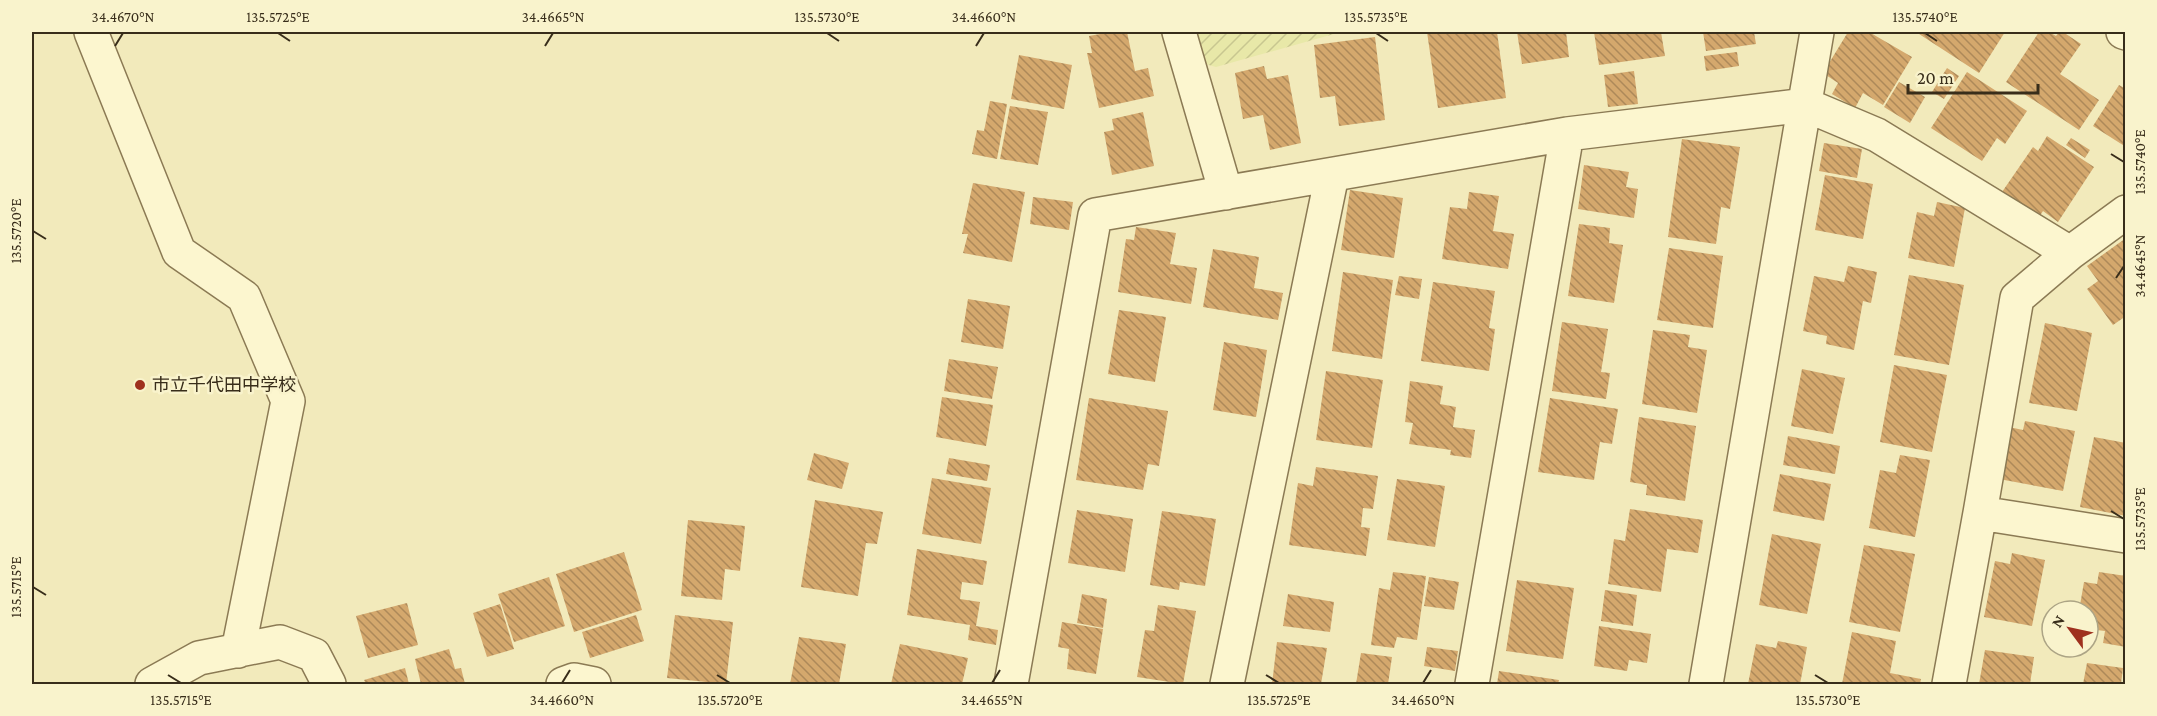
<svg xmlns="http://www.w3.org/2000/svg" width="2157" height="716" viewBox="0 0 2157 716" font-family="'Crimson Pro','Noto Sans JP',serif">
  <defs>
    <pattern id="farmland-furrows" width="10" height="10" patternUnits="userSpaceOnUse" patternTransform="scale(1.5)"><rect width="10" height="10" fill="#e8e8a8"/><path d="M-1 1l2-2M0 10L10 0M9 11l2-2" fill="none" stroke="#c8c790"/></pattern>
    <pattern id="building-back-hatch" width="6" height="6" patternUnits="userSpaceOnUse" patternTransform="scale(1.5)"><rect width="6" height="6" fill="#d4a86d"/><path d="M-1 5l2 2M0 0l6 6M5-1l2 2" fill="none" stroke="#ad8959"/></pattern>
  </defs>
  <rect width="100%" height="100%" fill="#f2eabb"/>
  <!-- farmland -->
  <path fill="url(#farmland-furrows)" d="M1187,32h154l-125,35 -18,-5z"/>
  <!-- building -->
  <path fill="url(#building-back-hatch)" d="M1111,32h16l8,39 13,-3 6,28 -55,12 -12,-55h5l-3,-17z
    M1427,32h70l9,66 -68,10z
    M1517,32h49l3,25 -47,7z
    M1594,32h67l4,24 -66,9z
    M1703,32h51l2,12 -50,7z
    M1848,32h21l43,25 -29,48 -20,-12 -8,15 -23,-14 6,-11 -15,-10z
    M1916,32h89l-26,41z
    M2039,32h10l7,4 3,-4h4l18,12 -21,30 39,26 -20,30 -73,-48z
    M1375,37l10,83 -46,6 -4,-30 -15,2 -6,-53z
    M1737,52l2,14 -33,5 -2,-15z
    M1019,55l53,10 -8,44 -53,-10z
    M1264,66l3,13 21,-4 13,68 -31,7 -7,-35 -20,4 -8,-46z
    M1947,68l12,8 -15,23 -12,-7z
    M1634,71l4,33 -30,3 -4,-32z
    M1967,72l60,39 -22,33 -8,-6 -15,23 -51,-33z
    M1899,82l26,15 -15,26 -26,-16z
    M2119,85l7,4v58l-33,-21z
    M990,101l17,3 -10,55 -25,-5 5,-24 7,1z
    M1010,106l38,6 -10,53 -38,-6z
    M1143,112l11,54 -42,9 -8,-43 10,-2 -2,-11z
    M2047,136l47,31 -36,55 -15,-11 -4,6 -37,-25 31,-45 5,4z
    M2071,138l19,12 -5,8 -19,-13z
    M1682,139l58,8 -10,62 -9,-2 -5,37 -48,-7z
    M1824,143l38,6 -5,29 -38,-7z
    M1584,165l45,7 -3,15 12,2 -4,29 -56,-9z
    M1825,175l48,9 -10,55 -48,-9z
    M973,183l52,9 -13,70 -49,-9 5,-19h-6z
    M1350,190l53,8 -9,60 -53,-8z
    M1469,192l30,4 -6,35 21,3 -6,35 -66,-10 8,-52 17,2z
    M1033,197l40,5 -4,28 -39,-6z
    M1937,202l28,6 -11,59 -46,-9 9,-46 17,4z
    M1579,224l31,4 -1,15 14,2 -9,58 -46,-7z
    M1136,227l40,6 -6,31 27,4 -6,36 -73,-12 8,-53 8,1z
    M2126,238v78l-13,9 -26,-36 11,-8 -11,-15z
    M1669,248l54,8 -10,72 -56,-8z
    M1213,249l46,8 -5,31 29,5 -5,27 -75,-13z
    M1848,266l29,6 -6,31 -8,-2 -9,49 -28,-6 1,-8 -24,-5 11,-55 30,6z
    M1343,272l50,8 -11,79 -50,-8z
    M1909,275l55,10 -15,80 -55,-10z
    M1399,276l23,3 -3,20 -24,-4z
    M1433,282l62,9 -6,37 6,1 -6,42 -68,-10z
    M968,299l42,7 -7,43 -42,-7z
    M1119,310l47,7 -11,65 -47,-8z
    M1562,322l46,7 -7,43 9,1 -4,26 -54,-8z
    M2045,323l47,10 -15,78 -48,-8z
    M1653,330l37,5 -2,12 19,3 -10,63 -55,-9z
    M1224,342l43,8 -11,67 -43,-7z
    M949,359l49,8 -6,32 -48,-8z
    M1894,365l53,10 -15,77 -52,-10z
    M1802,369l43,9 -12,56 -42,-8z
    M1326,371l57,9 -11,68 -56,-8z
    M1410,381l33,5 -3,18 16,3 -3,20 22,3 -4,28 -21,-3 1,-5 -42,-6 4,-21 -8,-1z
    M942,397l51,8 -7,41 -50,-9z
    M1089,398l79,13 -9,55 -11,-2 -5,26 -67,-10z
    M1550,398l68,11 -6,35 -12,-2 -6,38 -56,-8z
    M1639,417l57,9 -11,75 -39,-6 1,-10 -17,-3z
    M2025,421l50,10 -12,60 -64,-12 10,-52 14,3z
    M1788,436l52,10 -5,28 -52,-9z
    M2094,437l32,6v73l-46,-9z
    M814,453l35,10 -7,26 -35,-9z
    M1900,455l30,5 -15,77 -46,-9 11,-58 16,3z
    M949,458l41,7 -3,16 -41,-7z
    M1316,467l62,9 -5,33 -10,-1 -2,19 9,1 -4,28 -77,-11 9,-62 15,3z
    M1780,474l51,10 -7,37 -51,-10z
    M932,478l59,10 -10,56 -59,-10z
    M1397,479l48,7 -10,61 -48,-7z
    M815,500l68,12 -6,32 -11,-1 -8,53 -57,-9z
    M1630,509l73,11 -5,33 -31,-4 -6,43 -53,-8 6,-45 11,2z
    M1077,510l56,9 -8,53 -57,-9z
    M1162,511l54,8 -11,67 -25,-4 -1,8 -29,-5z
    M688,520l57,6 -5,45 -15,-2 -3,31 -41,-4z
    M1772,534l49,10 -14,70 -48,-9z
    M1864,545l51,9 -15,78 -51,-10z
    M917,549l70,12 -4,24 -21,-3 -2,17 20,3 -4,24 22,4 -2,15 -28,-5 2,-15 -63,-10z
    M624,552l18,58 -68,22 -18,-58z
    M2012,553l33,7 -13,66 -48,-9 11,-56 15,3z
    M1393,572l33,4 -9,64 -20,-3 -3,11 -23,-3 8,-57 11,2z
    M2099,572l27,4v71l-23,-4 2,-12 -17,-2v-18h-9l5,-29 13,2z
    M549,577l16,49 -51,16 -16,-48z
    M1429,577l30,5 -5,28 -30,-4z
    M1517,580l57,8 -11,71 -57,-8z
    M1605,590l32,5 -4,31 -32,-5z
    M1082,594l25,5 -4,29 -26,-5z
    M1288,594l46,8 -4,30 -47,-6z
    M407,603l11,42 -50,13 -12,-42z
    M500,604l14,45 -27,8 -14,-44z
    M1158,605l38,6 -13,73 -46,-7 8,-47 9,1z
    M636,615l8,26 -54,17 -8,-26z
    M675,615l58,7 -7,62 -59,-6z
    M1062,622l41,7 -7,45 -29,-5 2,-20 -11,-2z
    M1599,626l52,8 -4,29 -18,-3 -2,11 -33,-5z
    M1852,632l44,9 -6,32 31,6 -1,5h-78z
    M799,637l47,7 -7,40h-49z
    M1778,641l29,6 -7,37h-52l8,-40 20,4z
    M1277,642l50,6 -6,36h-49z
    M900,644l68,14 -6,26h-71z
    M1427,647l31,4 -3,20 -31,-5z
    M449,649l6,20 6,-1 4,16h-44l-6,-25z
    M1985,650l49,7 -4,27h-51z
    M1361,653l31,4 -4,27h-32z
    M2087,663l36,5 -2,16h-38z
    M405,668l4,16h-43l-2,-4z
    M1499,671l60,9 -1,4h-61z"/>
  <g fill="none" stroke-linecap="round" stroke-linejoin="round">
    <!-- minor casing -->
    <g stroke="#8b7a54" stroke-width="36">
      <path id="minor" d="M91,32l88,220 65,45 44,104 -50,250
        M1179,32l47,161
        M2123,32l3,1
        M2070,253l56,-41
        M152,684l47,-26 81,-16 34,13 15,29
        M563,684l11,-4 20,4
        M1011,684l84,-469 472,-81 239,-29 71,30 193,118 -53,45 -37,215 146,23
        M1227,684l105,-509
        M1472,684l95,-550
        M1706,684l111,-652
        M1949,684l31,-171"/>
    </g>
    <!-- minor -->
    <use href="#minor" stroke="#fcf6cf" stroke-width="33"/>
  </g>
  <!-- ticks -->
  <path fill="none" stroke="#382d1a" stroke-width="2" d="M278,33l12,8M827,33l12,8M1376,33l12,8M1925,33l12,8M115,46l8,-13M545,46l8,-13M976,46l8,-13M2111,154l13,8M33,231l13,8M2116,278l8,-12M2111,511l13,8M33,587l13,8M168,675l13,8M717,675l13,8M1266,675l13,8M1815,675l13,8M562,683l8,-13M992,683l8,-13M1423,683l8,-13"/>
  <!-- markers -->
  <circle fill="#9f311e" stroke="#f9f3cc" stroke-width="2" cx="140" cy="385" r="6"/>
  <g text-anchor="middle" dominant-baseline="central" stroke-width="5" stroke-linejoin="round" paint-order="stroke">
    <!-- poi labels -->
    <g font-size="18" fill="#382d1a" stroke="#f9f3cc" text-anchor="start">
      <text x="152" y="385">市立千代田中学校</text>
    </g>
  </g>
  <!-- border -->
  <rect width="2157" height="716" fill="none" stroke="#f9f3cc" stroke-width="66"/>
  <!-- north arrow -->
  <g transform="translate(2070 629) rotate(303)"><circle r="28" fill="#f9f3cc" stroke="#aca485" stroke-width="1.5"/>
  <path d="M0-4.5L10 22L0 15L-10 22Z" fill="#9f311e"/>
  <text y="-9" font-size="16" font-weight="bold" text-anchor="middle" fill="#382d1a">N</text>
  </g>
  <!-- scale -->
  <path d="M1908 84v9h130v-9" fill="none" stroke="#382d1a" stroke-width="3"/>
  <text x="1917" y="84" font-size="18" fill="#382d1a" stroke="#f9f3cc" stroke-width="4.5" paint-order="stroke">20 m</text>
  <rect x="33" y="33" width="2091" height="650" fill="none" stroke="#382d1a" stroke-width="2"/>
  <g font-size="15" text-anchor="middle" fill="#382d1a">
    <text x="123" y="22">34.4670°N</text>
    <text x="278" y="22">135.5725°E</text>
    <text x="553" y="22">34.4665°N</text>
    <text x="827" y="22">135.5730°E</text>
    <text x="984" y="22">34.4660°N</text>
    <text x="1376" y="22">135.5735°E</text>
    <text x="1925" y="22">135.5740°E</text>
    <text transform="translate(2140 162) rotate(-90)" y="5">135.5740°E</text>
    <text transform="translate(16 231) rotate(-90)" y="5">135.5720°E</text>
    <text transform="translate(2140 266) rotate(-90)" y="5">34.4645°N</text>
    <text transform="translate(2140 519) rotate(-90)" y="5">135.5735°E</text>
    <text transform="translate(16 587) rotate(-90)" y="5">135.5715°E</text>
    <text x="181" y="705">135.5715°E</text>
    <text x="562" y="705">34.4660°N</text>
    <text x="730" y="705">135.5720°E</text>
    <text x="992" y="705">34.4655°N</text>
    <text x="1279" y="705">135.5725°E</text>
    <text x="1423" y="705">34.4650°N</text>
    <text x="1828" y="705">135.5730°E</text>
  </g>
</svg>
